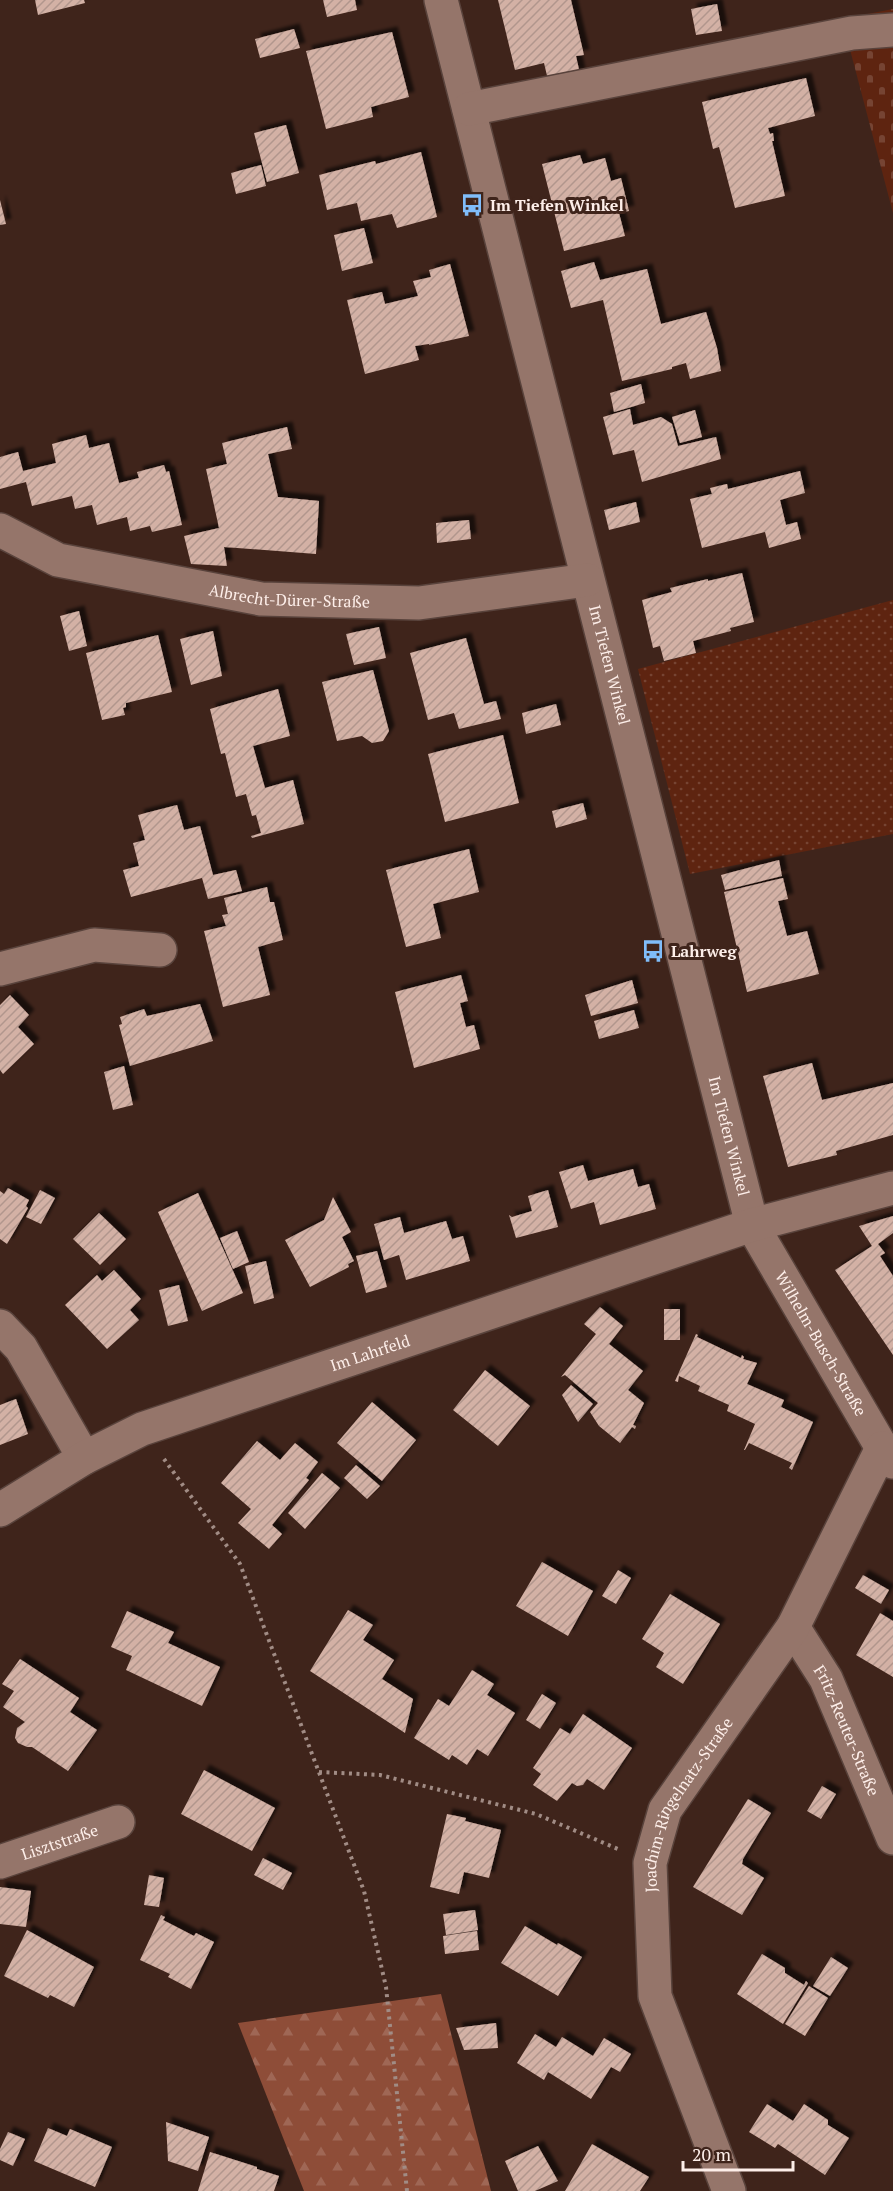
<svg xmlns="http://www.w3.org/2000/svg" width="893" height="2191" viewBox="0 0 893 2191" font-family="'PT Serif',serif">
  <defs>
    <pattern id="grass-dots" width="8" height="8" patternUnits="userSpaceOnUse" patternTransform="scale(1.5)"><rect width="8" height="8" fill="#5e2410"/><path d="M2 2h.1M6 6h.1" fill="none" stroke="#764433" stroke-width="1.8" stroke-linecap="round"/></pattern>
    <pattern id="forest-firs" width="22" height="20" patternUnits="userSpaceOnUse" patternTransform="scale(1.5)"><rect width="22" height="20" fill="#8e4d38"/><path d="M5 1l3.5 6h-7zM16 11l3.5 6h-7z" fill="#9f6755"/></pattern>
    <pattern id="cemetery-stones" width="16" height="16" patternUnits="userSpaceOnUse" patternTransform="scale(1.5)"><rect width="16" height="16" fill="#5e2410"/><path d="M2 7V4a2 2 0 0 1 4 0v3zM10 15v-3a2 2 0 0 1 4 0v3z" fill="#764433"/></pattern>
    <pattern id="building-hatch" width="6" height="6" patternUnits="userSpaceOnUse" patternTransform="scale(1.5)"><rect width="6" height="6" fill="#d3b1a5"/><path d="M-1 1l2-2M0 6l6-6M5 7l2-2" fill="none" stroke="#b1968d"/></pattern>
    <filter id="shadow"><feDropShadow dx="5.5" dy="-5.5" stdDeviation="1.5" flood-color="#0009"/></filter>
  </defs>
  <rect width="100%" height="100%" fill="#3f241b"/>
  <!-- grass -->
  <path fill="url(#grass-dots)" d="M893,600v234l-203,40 -52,-205z"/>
  <!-- forest -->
  <path fill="url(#forest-firs)" d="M441,1994l50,197h-187l-66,-168z"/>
  <!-- cemetery -->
  <path fill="url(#cemetery-stones)" d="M893,9v204l-51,-194z"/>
  <!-- building -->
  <path fill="url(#building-hatch)" filter="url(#shadow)" d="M35,0h49l1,3 -47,12z
    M323,0h32l2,10 -30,7z
    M498,0h73l13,55 -8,1 4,18 -32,6 -4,-17 -29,7z
    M717,4l5,27 -26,4 -5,-26z
    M294,29l6,19 -40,10 -5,-19z
    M392,32l17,65 -38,10 2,10 -47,12 -20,-78z
    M806,78l9,38 -47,12 2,6 3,-1 1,8h-2l13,55 -50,12 -16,-61 -6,2 -11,-47z
    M286,125l13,48 -32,9 -13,-49z
    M421,152l16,65 -40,11 -5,-14 -31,7 -4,-18 -30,7 -8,-35 56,-14 1,3z
    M580,155l3,9 22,-6 6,23 10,-3 8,33 -10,2 6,23 -61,15 -22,-87z
    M261,165l5,21 -30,8 -5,-21z
    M0,200l6,24 -6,1z
    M364,228l9,35 -31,8 -8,-36z
    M594,262l6,18 47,-11 14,55 45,-12 11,36 4,23 -31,8 -4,-16 -14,4v2l-50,12 -19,-81 -32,8 -10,-37z
    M450,264l19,72 -40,9v-1l-14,2 4,14 -54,14 -18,-74 35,-8 3,12 33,-8 -5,-15 18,-4 -2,-7z
    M641,384l4,19 -31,9 -4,-19z
    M630,409l3,16 28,-8 11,7 6,22 38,-9 5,22 -79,23 -8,-32 -21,5 -10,-38z
    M695,410l7,27 -22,6 -8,-26z
    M287,427l5,22 -24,5 10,43 41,4 -3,53 -92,-7 3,19 -36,-2 -7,-28 35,-8 -13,-59 21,-5 -5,-21z
    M86,435l3,13 20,-5 10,40 20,-5 -2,-6 27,-7 2,7 3,-1 13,54 -30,7 -2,-6 -20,5 -3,-14 -30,8 -5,-20 -17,4 -3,-13 -40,10 -6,-24 -26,7v-32l18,-5 5,19 33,-8 -4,-19z
    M800,471l5,22 -25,7 6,25 11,-3 4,17 -32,9 -4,-16 -63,16 -12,-49 22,-5 -2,-6 17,-4 1,5z
    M636,502l4,20 -31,8 -5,-20z
    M469,520l2,19 -34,4 -1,-20z
    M742,573l12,49 -24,6 1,3 -38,10 3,12 -32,8 -4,-15 -7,2 -11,-48 30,-8 -2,-4 38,-9v2z
    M79,611l8,35 -18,5 -9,-35z
    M379,627l7,31 -32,7 -8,-31z
    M213,631l9,45 -31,9 -11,-46z
    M158,635l14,57 -46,11v4l-3,1 2,7 -23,5 -16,-67z
    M466,638l18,66 12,-3 5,18 -42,10 -5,-16 -26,7 -18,-67z
    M373,670l16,61 -6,10 -11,2 -10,-7 -25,5 -15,-59z
    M278,689l12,47 -37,10 12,42 28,-8 11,44 -52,14 -1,-2 10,-3 -5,-18 -4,1 -6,-22 -10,3 -11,-44 -4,1 -11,-45z
    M556,704l5,21 -35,9 -4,-21z
    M503,735l16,68 -74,19 -17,-68z
    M583,803l4,16 -31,9 -4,-17z
    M177,805l7,25 16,-4 13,49 23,-5 6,21 -34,8 -6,-21 -71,19 -8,-27 16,-4 -6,-23 12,-3 -7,-25z
    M469,849l10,43 -46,12 8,34 -35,9 -20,-77z
    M779,860l3,16 -57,14 -4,-15z
    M783,878l5,21 -10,2 9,35 20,-5 12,43 -72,18 -23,-100z
    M267,887l3,15h4l9,38 -25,7 12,48 -47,12 -19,-76 22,-5 -4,-11 6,-1 -4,-16z
    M461,975l7,26 -8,2 6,24 8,-2 6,24 -66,19 -19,-76z
    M632,980l6,23 -47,13 -6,-21z
    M10,995l19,20 -11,12 16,17 -31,30 -3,-4v-65z
    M200,1004l13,37 -83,25 -11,-41 3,-1 -2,-7 24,-8 3,7z
    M634,1010l5,18 -40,11 -5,-18z
    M812,1063l10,37 71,-17v52l-57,16 1,4 -49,12 -25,-91z
    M124,1066l9,39 -20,5 -9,-38z
    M583,1165l5,16 45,-12 5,18 11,-3 7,25 -56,16 -6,-23 -23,7 -12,-37z
    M8,1188l21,12 -3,6 2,2 -21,36 -7,-5v-48l4,3z
    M40,1190l15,8 -14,26 -15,-7z
    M548,1190l10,37 -42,11 -7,-23 3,2 20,-6 -4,-15z
    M198,1193l45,100 -41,18 -44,-99z
    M333,1197l18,35 -9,5 12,24 -6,3 1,3 -39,20 -25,-47 39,-20z
    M99,1213l27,26 -26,26 -27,-26z
    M893,1216v17l-15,11 7,9 -5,3 13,20v79l-58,-85 37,-24 -13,-20z
    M400,1217l4,16 42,-12 6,18 11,-3 7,25 -64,19 -7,-25 -15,5 -10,-36z
    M237,1231l12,31 -16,7 -13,-31z
    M377,1251l10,36 -21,6 -10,-37z
    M266,1261l8,37 -20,6 -9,-38z
    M114,1270l27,29 -11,11 9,10 -32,29 -42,-44 32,-30 5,6z
    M179,1285l9,36 -20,5 -9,-36z
    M600,1307l23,19 -14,18 34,27 -15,19 16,13 -11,22 3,1 -1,3 -3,-2 -12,16 -21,-17 -9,-14 8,-9 -33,-28 -4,2 35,-43 -12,-10z
    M664,1309h16v31h-16z
    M696,1334l2,1 -1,2 44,21 1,-3 2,2 -1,2 14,4 -10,21 37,16 -3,7 32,15 -21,48 -3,-2 3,-5 -43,-20 -4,7h-1l11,-26 -28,-13 2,-6 -31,-14 2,-5 -21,-10 -1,6 -3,-1z
    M485,1370l45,36 -32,40 -45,-36z
    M571,1385l22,19 -15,18 -16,-27z
    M16,1399l12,35 -28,11v-40z
    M372,1402l44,38 -34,41 -45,-38z
    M257,1441l23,19 15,-17 23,19 -12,16 3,2 -37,45 10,9 -13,15 -31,-26 13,-14 -30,-26z
    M356,1465l24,21 -13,13 -23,-21z
    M322,1473l18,15 -35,41 -17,-16z
    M542,1562l51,29 -25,45 -52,-30z
    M618,1570l13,8 -15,26 -14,-8z
    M863,1575l26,15 -8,14 -26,-16z
    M670,1594l50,30 -37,60 -27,-17 8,-14 -22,-14z
    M348,1610l25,15 -10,15 31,20 -12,19 31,20 -8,34 -95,-62z
    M127,1611l47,21 -6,11 52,24 -18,39 -76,-36 6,-14 -21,-9z
    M880,1613l13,8v56l-37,-22z
    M20,1659l59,39 -9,14 27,18 -29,41 -36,-24h-5l-9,-4 -3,-5 2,-10 8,-6 -22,-15 11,-16 -12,-7z
    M472,1670l22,14 -7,11 28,18 -27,43 -11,-7 -10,16 -15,-10 -3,5 -35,-22 24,-39 11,7z
    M542,1694l14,9 -16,26 -14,-9z
    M583,1714l49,34 -28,42 -17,-11 -4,6 -6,1 -5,-3 -15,18 -24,-16 8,-11 -8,-6 27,-40 10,6z
    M204,1770l71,38 -23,43 -71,-37z
    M822,1786l14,8 -15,25 -14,-8z
    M748,1799l23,14 -28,46 -1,5 22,14 -22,37 -49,-28z
    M447,1814l19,4 -1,3 36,9 -12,48 -25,-6 -5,22 -29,-7z
    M263,1858l29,15 -9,17 -29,-15z
    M149,1875l15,3 -5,29 -15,-2z
    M0,1887l31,4 -5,36 -26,-3z
    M475,1910l3,20 -32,5 -3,-21z
    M161,1915l4,2 -2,3 31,16 2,-3 18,9 -23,47 -23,-12 2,-3 -30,-14z
    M525,1926l32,19 1,-2 24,14 -24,39 -57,-33z
    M27,1930l67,37 -20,40 -24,-12 -2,3 -44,-22z
    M477,1931l2,19 -34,4 -2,-18z
    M762,1954l23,14v5l19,12 2,-4 2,2 -25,41 -46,-30z
    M831,1957l17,11 -18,28 -17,-10z
    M809,1986l19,12 -23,38 -20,-12z
    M496,2023l2,25 -34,2 -8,-22z
    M535,2034l21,13 6,-10 31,19 11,-18 27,16 -11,18 -9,-5 -20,32 -43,-27 -4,8 -27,-17z
    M767,2104l26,17 11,-17 24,16v5l21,13 -24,37 -47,-31 -3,4 -26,-16z
    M166,2122l43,15 -11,34 -30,-10z
    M48,2128l19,8 3,-7 42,18 -17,40 -61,-26z
    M8,2132l17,7 -12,27 -13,-6v-11z
    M592,2144l57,33 -9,14h-75z
    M538,2146l20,35 -23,10h-17l-13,-30z
    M210,2152l47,15v2l22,7 -5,15h-76z"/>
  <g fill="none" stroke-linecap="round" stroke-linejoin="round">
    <!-- minor casing -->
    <g stroke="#59433c" stroke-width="36">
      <g id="minor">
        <path id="s1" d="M441,0l311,1225 130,223 11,14"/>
        <path d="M469,109l383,-76 41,-3"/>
        <path id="s2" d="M0,530l58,30 203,39 158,4 168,-23"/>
        <path d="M0,969l94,-24 66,5"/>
        <path d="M0,1326l21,22 63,110"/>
        <path id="s3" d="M0,1510l84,-52 58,-29 610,-204 141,-37"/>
        <path id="s4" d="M793,1627l33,52 67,159"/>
        <path id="s5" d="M0,1862l118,-40"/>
        <path id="s6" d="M729,2191l-74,-195 -5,-133 15,-53 128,-183 89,-179"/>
      </g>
    </g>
    <!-- path -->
    <path stroke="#a18c85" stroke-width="4" stroke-dasharray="3 4.5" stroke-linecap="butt" d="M164,1459l76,105 124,327 22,96 21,204
      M319,1772l61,3 156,39 82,35"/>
    <!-- minor -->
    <use href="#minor" stroke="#95756a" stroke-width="33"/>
  </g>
  <!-- icons -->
  <defs>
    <g id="bus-bare" transform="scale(1.8)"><path d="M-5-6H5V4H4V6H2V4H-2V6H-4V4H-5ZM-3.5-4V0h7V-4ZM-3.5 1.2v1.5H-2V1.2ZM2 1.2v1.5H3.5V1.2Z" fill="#80bdfa" stroke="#3f241b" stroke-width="2.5" paint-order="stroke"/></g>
  </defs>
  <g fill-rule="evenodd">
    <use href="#bus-bare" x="472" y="205"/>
    <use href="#bus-bare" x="653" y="951"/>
  </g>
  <g text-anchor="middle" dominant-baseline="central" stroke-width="6" stroke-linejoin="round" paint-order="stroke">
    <!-- poi labels -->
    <g font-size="16" font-weight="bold" fill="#fdeee9" stroke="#3f241b" text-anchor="start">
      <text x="490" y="205">Im Tiefen Winkel</text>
      <text x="671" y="951">Lahrweg</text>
    </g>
    <!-- street labels -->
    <g font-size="16" fill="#fdeee9" stroke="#3f241b">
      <text stroke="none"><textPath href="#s2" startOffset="300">Albrecht-Dürer-Straße</textPath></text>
      <text stroke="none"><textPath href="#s1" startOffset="686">Im Tiefen Winkel</textPath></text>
      <text stroke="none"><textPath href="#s1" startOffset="1172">Im Tiefen Winkel</textPath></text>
      <text stroke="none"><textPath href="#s1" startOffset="1401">Wilhelm-Busch-Straße</textPath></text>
      <text stroke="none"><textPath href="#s3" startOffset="404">Im Lahrfeld</textPath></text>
      <text stroke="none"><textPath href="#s4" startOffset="117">Fritz-Reuter-Straße</textPath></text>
      <text stroke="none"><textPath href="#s6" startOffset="410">Joachim-Ringelnatz-Straße</textPath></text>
      <text stroke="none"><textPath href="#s5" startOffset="63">Lisztstraße</textPath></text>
    </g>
  </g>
  <!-- scale -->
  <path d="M683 2161v9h110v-9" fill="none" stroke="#fdeee9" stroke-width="3"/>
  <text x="692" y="2161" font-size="18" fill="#fdeee9" stroke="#3f241b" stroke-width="4.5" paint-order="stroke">20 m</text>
</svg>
